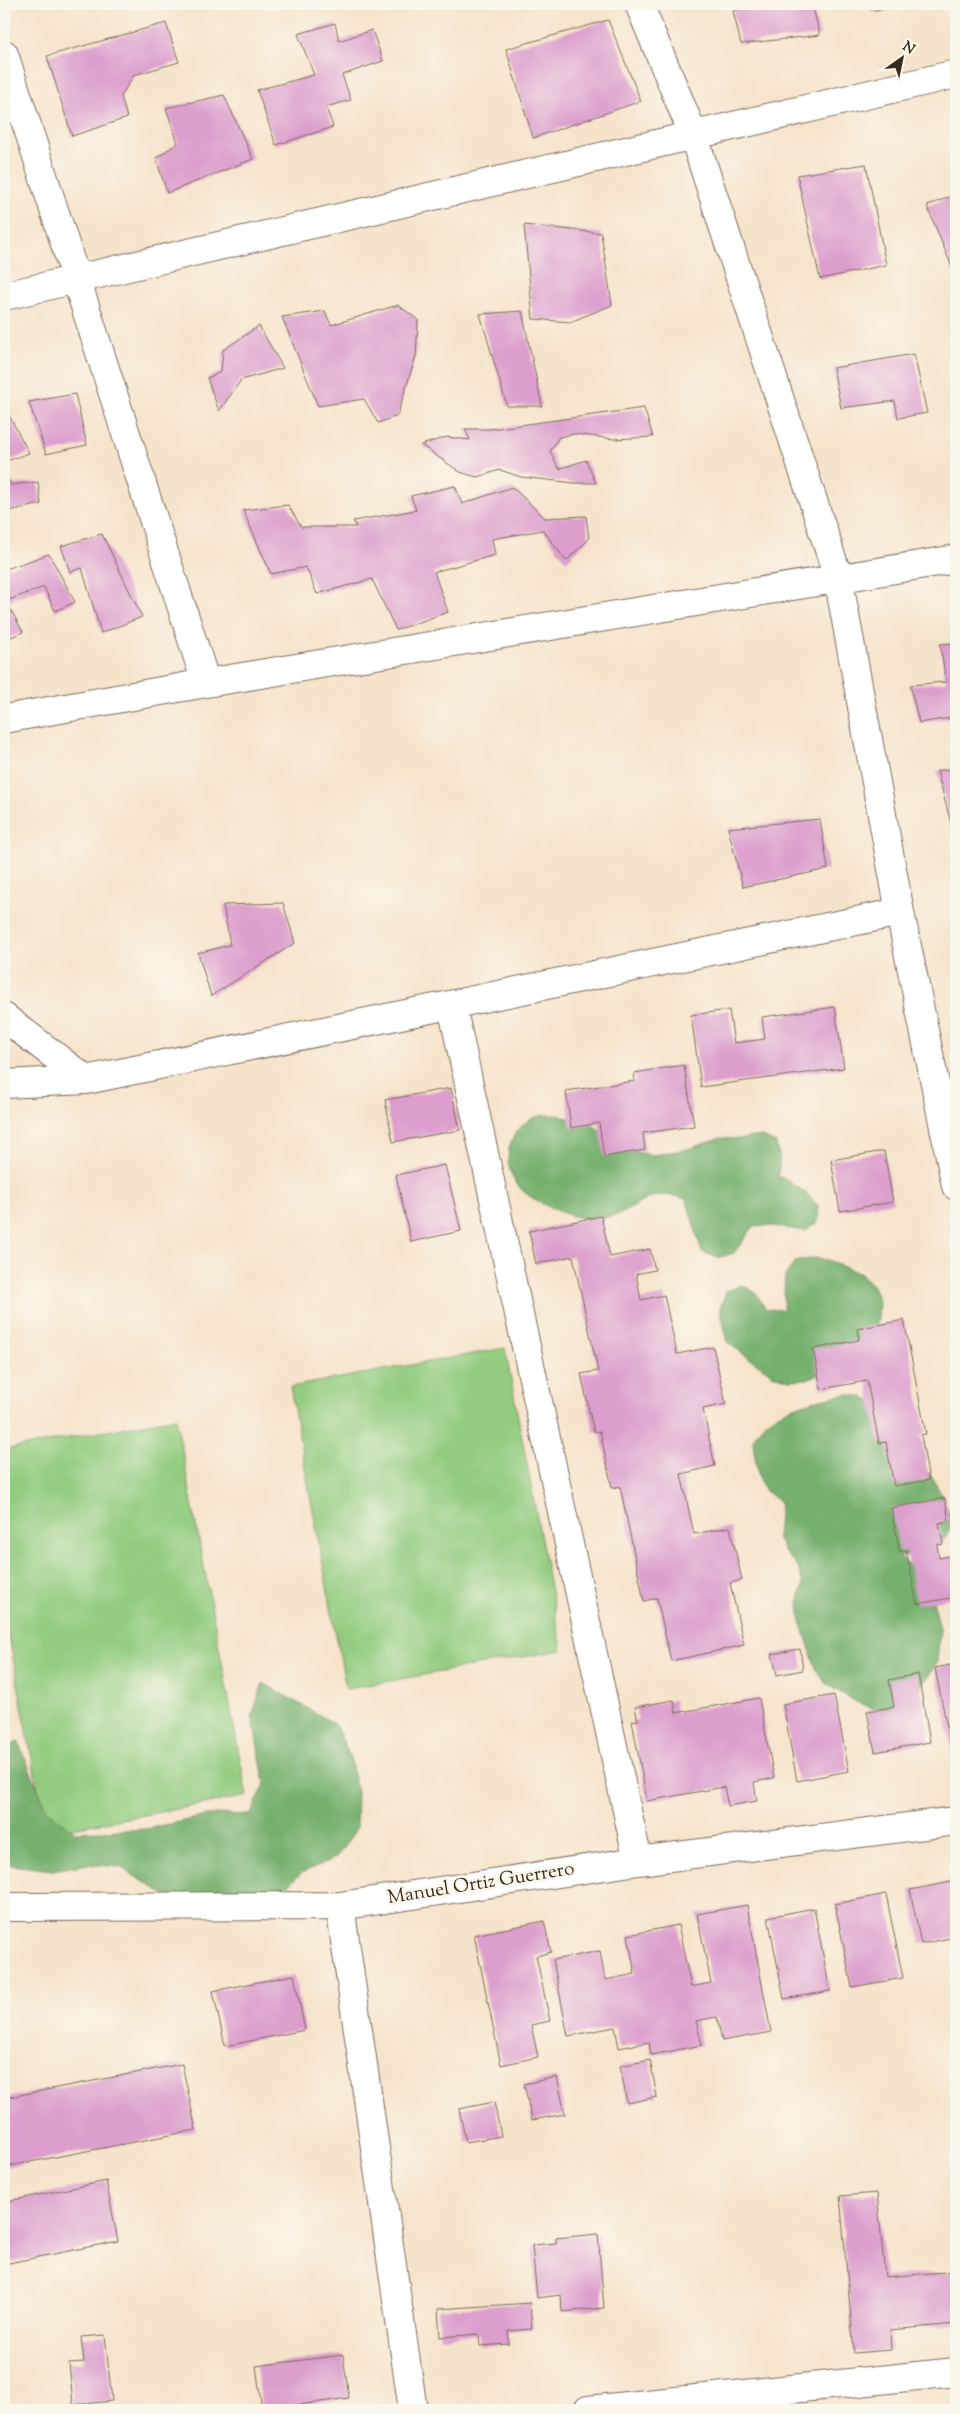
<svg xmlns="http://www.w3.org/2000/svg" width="960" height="2414" viewBox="0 0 960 2414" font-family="'Sorts Mill Goudy',serif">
  <rect width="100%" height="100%" fill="#fbf7ec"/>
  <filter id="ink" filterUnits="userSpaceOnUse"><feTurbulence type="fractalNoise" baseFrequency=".02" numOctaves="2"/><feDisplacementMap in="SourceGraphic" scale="10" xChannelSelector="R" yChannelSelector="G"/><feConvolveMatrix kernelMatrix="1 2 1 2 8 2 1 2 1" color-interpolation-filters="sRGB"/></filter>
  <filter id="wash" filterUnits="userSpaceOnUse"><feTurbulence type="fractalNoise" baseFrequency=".0096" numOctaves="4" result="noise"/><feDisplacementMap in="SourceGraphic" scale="20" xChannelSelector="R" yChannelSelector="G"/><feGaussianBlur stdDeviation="1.12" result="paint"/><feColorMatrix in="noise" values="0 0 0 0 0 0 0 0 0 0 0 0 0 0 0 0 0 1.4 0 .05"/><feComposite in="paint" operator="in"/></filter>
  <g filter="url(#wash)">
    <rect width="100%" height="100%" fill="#f6e3cb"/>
    <!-- green -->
    <path fill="#93cc80" stroke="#677b4f" d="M505,1348l57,302 -216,39 -56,-302z
      M176,1418l71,378 -201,37 -42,-223v-160z"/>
    <!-- forest -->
    <path fill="#76b06e" stroke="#586d46" d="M558,1115l34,10 45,27 16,3 35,-6 32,-11 22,1 18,-3 16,7 4,17 -2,15 28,18 12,12 1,15 -13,11c-18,-2 -34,-7 -52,-5l-20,27 -16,5 -16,-6 -16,-53c-6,-1 -13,-4 -19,-4 -18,-1 -30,11 -45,18 -9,4 -28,7 -38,5 -18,-2 -48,-15 -62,-28 -24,-23 -16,-64 17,-74 5,-2 13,0 19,-1z
      M813,1258l15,2 33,14 12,12 6,15 -1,18 -6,14 -33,34 -32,12 -18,1 -17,-6 -44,-31 -8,-35 6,-17 16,-6 14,8 10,16 17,1 2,-34 10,-14z
      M847,1394l16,3 14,9 19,47 -7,15c4,-2 9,-6 13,-7 28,-6 43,43 51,62 -12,29 -24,29 -53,33l23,24 9,16 8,33 -3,33 -9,15 -21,27 -14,8 -18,-3 -17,-6 -32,-19 -10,-15 -16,-51 -1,-18 4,-16 -5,-17 -12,-13 -9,-16 3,-36c-18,-12 -21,-18 -24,-40 -1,-6 -4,-17 -2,-23 8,-29 67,-41 93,-45z
      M263,1683l72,41 15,33 7,35 -1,37 -20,29 -33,14 -28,24 -94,9 -61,-38 -32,-3 -36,6 -48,-6v-113l14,-10 28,68 29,23 72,-3 68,-15 35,1 15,-31 -13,-68z"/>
    <g id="blocks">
      <!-- building -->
      <path fill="#dc9ecd" d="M757,4h55l8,31 -79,9 -8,-33z
        M870,4h30l-28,7z
        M608,20l33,81 -108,37 -27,-89z
        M166,23l13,39 -45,13 -13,21 6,22 -55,18 -25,-80z
        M335,23l4,18 33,-11 11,31 -41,14 9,25 -25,7 7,20 -57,18 -19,-55 57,-15 -16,-41z
        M224,95l29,64 -86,34 -11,-35 22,-15 -12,-35z
        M866,164l20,101 -66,14 -23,-104z
        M956,194v83l-29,-71z
        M524,225l77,8 11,72 -42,17 -37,-3z
        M398,305l20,15 -2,36 -19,60 -19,7 -14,-24 -46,7 -36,-89 43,-6 6,14z
        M522,311l20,95h-35l-27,-92z
        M259,326l24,42 -42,12 -22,31 -12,-33 14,-6 2,-22z
        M914,354l13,59 -29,5 -3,-17 -54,7 -8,-40z
        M75,394l12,51 -41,9 -17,-52z
        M4,406l25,47 -25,9z
        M644,408l9,29 -39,2 -40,-5 -15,3 -9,14 9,18 27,-9 10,23h-22l-53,-6 -21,-7 -23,7 -17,-5 -39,-27 26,-8 23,3 -5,-11h26z
        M4,470l7,15 27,-3 3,22 -37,8z
        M455,486l7,18 50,-17 33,31 41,-2 3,23 -23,22 -23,-31 -51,9 3,16 -61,17 14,40 -52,18 -24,-51 -55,15 -11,-27 -35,7 -28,-64 45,-5 13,22h55l-3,-6 63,-11 -5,-14z
        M102,534l40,83 -41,16 -19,-65 -12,4 -9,-26z
        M49,554l26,48 -20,9 -11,-24 -38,14 17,31 -19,8v-77l2,6z
        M956,643v74l-37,6 -9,-38 36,-3 -6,-38z
        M956,768v74l-19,-71z
        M820,819l8,50 -85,18 -15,-59z
        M283,903l12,40 -84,53 -13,-43 32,-8 -7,-40z
        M835,1007l9,61 -143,19 -10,-72 38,-5 5,33 31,-4 -3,-22z
        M684,1065l10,61 -51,7 2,17 -41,7 -5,-34 -28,5 -5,-37 69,-10 -1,-8z
        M451,1088l9,42 -67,12 -8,-42z
        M884,1151l9,51 -53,9 -9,-51z
        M445,1165l16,66 -50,11 -15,-67z
        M601,1216l9,41 40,-8 5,21 -19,4 5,26 23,-5 13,59 36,-7 13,57 -23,5 12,57 -34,8 13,60 36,-7 12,53 -12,3 14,62 -73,16 -14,-63 -13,3 -24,-115 -8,2 -12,-57 -6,1 -13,-58 17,-3 -25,-115 -37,8 -7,-33z
        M904,1320l22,114 -5,1 8,45 -35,6 -8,-44 -7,1 -12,-62 -46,8 -8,-40 46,-9 -2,-11z
        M945,1498l4,23 -10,2 4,21 -6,1 2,13 17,-3v42l-39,7 -11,-54 -6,2 -9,-44z
        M800,1649l3,21 -26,5 -5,-21z
        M956,1664v98h-2l-19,-94z
        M918,1674l12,68 -55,10 -8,-41 27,-4 -5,-27z
        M834,1695l15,76 -52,10 -14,-77z
        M759,1698l15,80 -20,4 3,19 -29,5 -4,-19 -77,14 -15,-80 6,-1 -3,-13 39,-7 2,13z
        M956,1881v56l-35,7 -11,-54z
        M886,1894l17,84 -51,9 -17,-83z
        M747,1905l24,127 -49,9 -5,-24 -21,4 6,24 -51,10 -2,-13 -30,6 -4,-21 -47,9 -15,-76 47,-9 5,29 30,-6 -7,-39 50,-10 13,62 20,-4 -14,-69z
        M814,1908l16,83 -46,8 -16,-82z
        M544,1921l7,31 -15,4 14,65 -19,4 7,32 -37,8 -27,-130z
        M294,1975l11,55 -80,16 -12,-55z
        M650,2060l7,37 -30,6 -7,-37z
        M182,2064l14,66 -192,37v-69z
        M557,2077l8,37 -33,6 -8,-36z
        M494,2102l7,34 -35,6 -7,-33z
        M106,2181l12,60 -114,23v-62z
        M877,2193l8,84 71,-6v53l-66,6 1,20 -37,3 -14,-157z
        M598,2234l6,74 -42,4 -1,-17 -24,3 -5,-53 24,-2v-5z
        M530,2303l2,26 -24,2 1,13 -29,2 -1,-12 -39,3 -2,-28z
        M105,2335l7,66 -39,4 -4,-42 15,-1 -3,-25z
        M343,2355l6,43 -87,12 -6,-44z
        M248,2407l1,3h-13v-1z"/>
    </g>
  </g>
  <g filter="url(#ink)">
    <use href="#blocks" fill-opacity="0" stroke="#7c6b5b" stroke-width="1"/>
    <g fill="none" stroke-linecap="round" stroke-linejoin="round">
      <!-- street casing -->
      <g stroke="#7c6b5b" stroke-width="30">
        <path id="street" d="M639,4l54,130 145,443 62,335 56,274
          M4,54l202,629
          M4,296l952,-222
          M4,719l202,-36 750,-124
          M452,1006l186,855
          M4,1017l82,63
          M4,1084l82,-4 814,-168
          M340,1906l73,504
          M4,1907l336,-1 298,-45 318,-40
          M588,2410l368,-38"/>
      </g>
      <!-- street -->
      <use href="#street" stroke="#fff" stroke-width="28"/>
    </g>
  </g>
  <g text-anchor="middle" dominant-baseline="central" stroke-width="5" stroke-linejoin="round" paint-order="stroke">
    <!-- street labels -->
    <g font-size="19" fill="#3b2a1e" stroke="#fbf7ec">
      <text transform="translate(481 1884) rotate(-9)">Manuel Ortiz Guerrero</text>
    </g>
  </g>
  <!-- margin -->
  <rect width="960" height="2414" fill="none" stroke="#fbf7ec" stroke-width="20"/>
  <!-- north arrow -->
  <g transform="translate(902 58) rotate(33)" stroke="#fbf7ec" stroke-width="4" paint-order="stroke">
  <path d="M0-4L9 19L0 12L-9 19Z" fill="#3b2a1e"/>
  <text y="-8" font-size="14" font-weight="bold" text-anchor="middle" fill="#3b2a1e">N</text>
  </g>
</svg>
